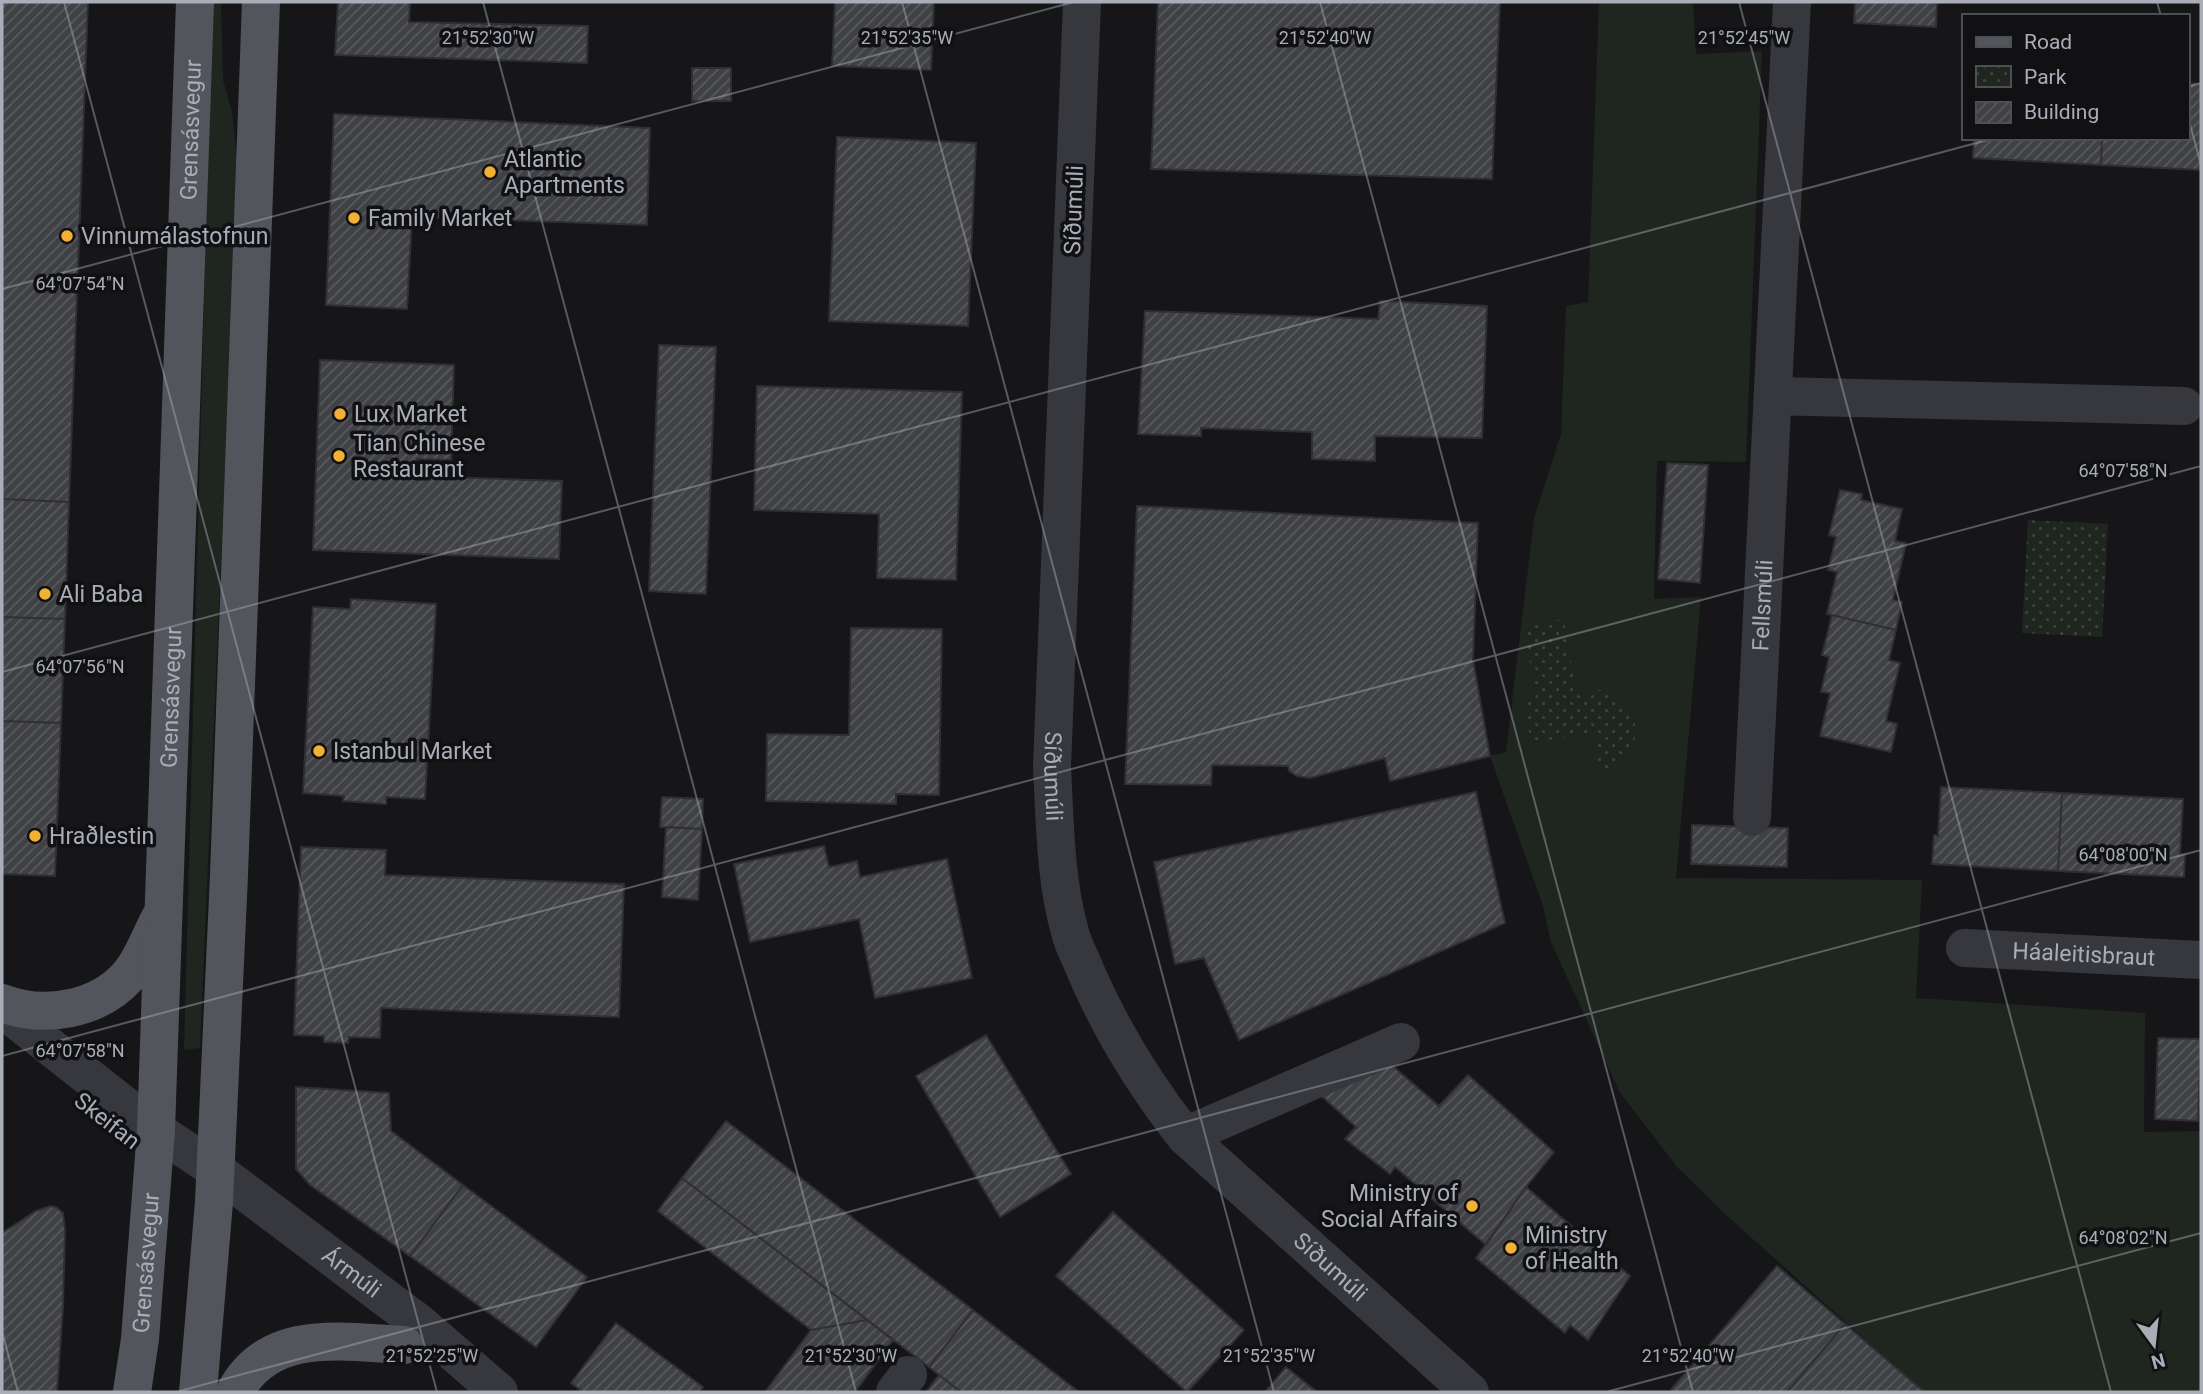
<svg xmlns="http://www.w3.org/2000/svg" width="2203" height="1394" viewBox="0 0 2203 1394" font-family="Roboto,sans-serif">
  <defs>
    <pattern id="park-dots" width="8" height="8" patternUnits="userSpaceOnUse" patternTransform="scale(1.75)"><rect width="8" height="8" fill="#1e261f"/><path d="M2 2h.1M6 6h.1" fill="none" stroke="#3c433d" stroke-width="1.8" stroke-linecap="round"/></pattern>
    <pattern id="building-hatch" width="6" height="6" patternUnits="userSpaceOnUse" patternTransform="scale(1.75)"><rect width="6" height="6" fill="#404145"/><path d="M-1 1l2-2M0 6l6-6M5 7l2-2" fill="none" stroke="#595a5e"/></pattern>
  </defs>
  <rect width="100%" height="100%" fill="#161618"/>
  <!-- grass -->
  <path fill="#1e261f" d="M212,2h9l2,78 9,32 6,54 -38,882 -16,2z
    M1599,2h94l3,52 66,-3 -16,411 -89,-1 -3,138 47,-2 -25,281 246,2 -6,118 229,15 -1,119 57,-1v261h-277l-197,-176 -50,-49 -58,-76 -68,-149 -8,-36 -53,-150 16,-4 28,-234 27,-84 5,-128 22,-4z"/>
  <!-- park -->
  <path fill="url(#park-dots)" d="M2028,520l80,4 -6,113 -80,-4z
    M1564,619l12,74c11,-1 21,-5 32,-2 28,9 37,47 16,68 -6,6 -15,9 -24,12l-6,-38 -63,10 -7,-41 12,-3 -12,-73z"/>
  <!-- building -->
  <path fill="url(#building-hatch)" stroke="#303034" stroke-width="2" d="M2,2h86l-19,500 -67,-3z
    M338,2h72l-1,20 179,4 -1,37 -252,-8z
    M835,2h99l-3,68 -99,-4z
    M1158,2h342l-8,177 -341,-10z
    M1855,2h82l-1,25 -82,-4z
    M692,68h39v33h-39z
    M2187,83l14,1v86l-100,-5 1,-27h85z
    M334,114l316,14 -3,97 -235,-8 -5,92 -81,-4z
    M837,137l139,6 -8,183 -139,-5z
    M1974,138h128l-1,27 -128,-7z
    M1380,301l107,5 -5,132 -107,-2v25l-63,-2v-27l-111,-4v8l-63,-2 7,-123 233,8z
    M659,345l57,2 -10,247 -57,-3z
    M320,360l134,5 -3,95 -34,-1v17l145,5 -3,78 -246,-9z
    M757,386l205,6 -6,188 -79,-2 2,-64 -125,-4z
    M1667,463l41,2 -8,118 -42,-4z
    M1840,490l22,4 -1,6 41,9 -7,32 11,2 -13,57 9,2 -6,28 -69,-16 10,-42 -9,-2 8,-33 -7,-2z
    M2,499l67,3 -4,117 -63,-2z
    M1137,506l341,17 -5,137 17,96 -100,25 -5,-23 -75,20 -13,-2 -8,-5 -1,-5 -76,-1 -1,20 -86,-1z
    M351,599l85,5 -11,195 -39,-2v7l-43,-3 1,-5 -41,-3 10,-186 37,2z
    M1832,615l64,15 -7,30 11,3 -14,58 11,3 -6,28 -71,-16 10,-43 -9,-1 8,-35 -7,-2z
    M2,617l63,2 -4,104 -59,-2z
    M851,628l91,1 -3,166 -43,-1v10l-130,-3 1,-67 82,1z
    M2,721l59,2 -6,153 -53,-2z
    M1941,787l121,6 -4,78 -126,-7 2,-29 4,1z
    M1476,792l29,131 -266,117 -35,-82 -29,6 -21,-102z
    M2062,793l121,6 -3,55h5l-1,23 -126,-6z
    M662,797l41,2 -1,30 -42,-2z
    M1692,825l96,3 -1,39 -96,-3z
    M666,827l36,2 -4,71 -36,-3z
    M824,846l5,21 28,-6 3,16 87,-18 25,119 -97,20 -16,-79 -109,23 -16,-78z
    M301,847l85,3 -1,25 239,9 -5,133 -238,-9 -1,30 -31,-1 -1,6 -24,-1v-6l-30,-1z
    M986,1035l85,139 -71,43 -84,-141z
    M2158,1038l43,1 -3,82 -43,-2z
    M1387,1061l52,45 29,-31 86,77 -28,35 -40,58 -91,-78 -5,7 -45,-35 11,-12 -40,-36z
    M296,1087l93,6 2,38 72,54 -53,71 -100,-71 -14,-16z
    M726,1121l247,189 -44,57 -247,-189z
    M682,1178l185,142 -56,10 -153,-119z
    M463,1185l124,92 -51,70 -126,-91z
    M1526,1187l104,89 -42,64 -18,-15 -5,8 -89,-75z
    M50,1206l6,1 7,6 2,17 -2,77 -6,85h-55v-159l34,-22z
    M1113,1212l131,118 -57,62 -131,-116z
    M1777,1266l68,58 -58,68h-118z
    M973,1310l106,82h-118l-32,-25z
    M867,1320l26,20 -38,52h-90l46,-62z
    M616,1323l87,64 -4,5h-116l-12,-9z
    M1845,1324l77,66 2,2h-137z
    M1286,1367l31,25h-52z
    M939,1375l22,17h-35z"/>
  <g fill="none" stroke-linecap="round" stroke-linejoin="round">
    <!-- minor -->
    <g stroke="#37383d" stroke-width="38">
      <path id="s1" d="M1082,2l-30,765c3,55 3,112 18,165 3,13 11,27 16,40 26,60 58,112 99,164l285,256"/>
      <path d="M1773,396l411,10"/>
      <path id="s2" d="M1752,817l40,-815"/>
      <path id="s3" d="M1965,948l236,12"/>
      <path id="s4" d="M2,1009l154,121 60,40 203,153 80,69"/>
      <path d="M1185,1136l216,-94"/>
      <path d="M895,1392l13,-17"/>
    </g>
    <!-- major -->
    <g stroke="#53555c" stroke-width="38">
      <path d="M2,1003c42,16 96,7 126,-27 14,-15 22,-40 32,-58"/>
      <path id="s5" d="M132,1392l8,-53 16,-209 39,-1128"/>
      <path d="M198,1392l16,-190 15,-327 32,-873"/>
      <path d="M235,1392c34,-65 109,-50 169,-47"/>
    </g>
  </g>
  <!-- ticks -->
  <path fill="none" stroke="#a8adb8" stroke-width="2" stroke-opacity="0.45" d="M64,2l373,1390M483,2l373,1390M902,2l372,1390M1320,2l373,1390M1739,2l372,1390M2157,2l4,14M2187,87l14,-4M2187,113l14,52M2,289l1072,-287M2,672l1993,-534M2,1056l2199,-590M2,1331l16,61M176,1392l2025,-542M1606,1392l595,-159"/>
  <!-- markers -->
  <g fill="#f2b134" stroke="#111113" stroke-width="2.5">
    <circle cx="490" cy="172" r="7"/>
    <circle cx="354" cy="218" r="7"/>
    <circle cx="67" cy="236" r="7"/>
    <circle cx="340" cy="414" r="7"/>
    <circle cx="339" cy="456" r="7"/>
    <circle cx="45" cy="594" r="7"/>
    <circle cx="319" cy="751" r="7"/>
    <circle cx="35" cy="836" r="7"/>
    <circle cx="1472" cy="1206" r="7"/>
    <circle cx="1511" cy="1248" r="7"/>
  </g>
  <g text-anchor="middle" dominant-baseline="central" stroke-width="7" stroke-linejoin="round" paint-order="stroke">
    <!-- street labels -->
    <g font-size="23" fill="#a8adb8" stroke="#111113">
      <text stroke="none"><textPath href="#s5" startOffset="1264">Grensásvegur</textPath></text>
      <text transform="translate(1074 210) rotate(-88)">Síðumúli</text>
      <text stroke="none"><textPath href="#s2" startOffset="212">Fellsmúli</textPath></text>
      <text stroke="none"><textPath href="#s5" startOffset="696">Grensásvegur</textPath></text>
      <text stroke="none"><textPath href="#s1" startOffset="775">Síðumúli</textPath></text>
      <text stroke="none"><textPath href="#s3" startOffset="119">Háaleitisbraut</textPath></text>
      <text transform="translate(107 1121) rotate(38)">Skeifan</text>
      <text stroke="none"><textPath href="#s5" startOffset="130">Grensásvegur</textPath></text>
      <text stroke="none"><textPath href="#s1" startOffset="1363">Síðumúli</textPath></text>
      <text stroke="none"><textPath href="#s4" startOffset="438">Ármúli</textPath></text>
    </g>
    <!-- poi labels -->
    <g font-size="23" fill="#a8adb8" stroke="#111113" text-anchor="start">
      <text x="504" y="159">Atlantic<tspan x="504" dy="26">Apartments</tspan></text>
      <text x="368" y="218">Family Market</text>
      <text x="81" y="236">Vinnumálastofnun</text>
      <text x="354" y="414">Lux Market</text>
      <text x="353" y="443">Tian Chinese<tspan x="353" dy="26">Restaurant</tspan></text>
      <text x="59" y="594">Ali Baba</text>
      <text x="333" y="751">Istanbul Market</text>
      <text x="49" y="836">Hraðlestin</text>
      <text x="1458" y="1193" text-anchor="end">Ministry of<tspan x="1458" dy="26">Social Affairs</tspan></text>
      <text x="1525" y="1235">Ministry<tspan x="1525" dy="26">of Health</tspan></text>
    </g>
  </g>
  <g font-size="18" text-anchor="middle" fill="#a8adb8" stroke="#111113" stroke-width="7" stroke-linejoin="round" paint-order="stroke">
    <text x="488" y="44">21°52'30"W</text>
    <text x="907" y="44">21°52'35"W</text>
    <text x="1325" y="44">21°52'40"W</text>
    <text x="1744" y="44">21°52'45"W</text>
    <text x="80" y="290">64°07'54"N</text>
    <text x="2123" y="477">64°07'58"N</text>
    <text x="80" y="673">64°07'56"N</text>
    <text x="2123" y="861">64°08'00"N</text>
    <text x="80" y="1057">64°07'58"N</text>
    <text x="2123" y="1244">64°08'02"N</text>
    <text x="432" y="1362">21°52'25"W</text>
    <text x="851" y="1362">21°52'30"W</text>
    <text x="1269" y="1362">21°52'35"W</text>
    <text x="1688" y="1362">21°52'40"W</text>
  </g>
  <!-- border -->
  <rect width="2203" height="1394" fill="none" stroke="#a8adb8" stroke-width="7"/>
  <!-- legend -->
  <rect x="1962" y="14" width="228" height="126" fill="#111113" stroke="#4d4f55" stroke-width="2"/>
  <rect x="1976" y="37" width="35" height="10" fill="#53555c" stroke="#4d4f55" stroke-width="2"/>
  <text x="2024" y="49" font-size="21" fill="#a8adb8">Road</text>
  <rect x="1976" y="66" width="35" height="21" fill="url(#park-dots)" stroke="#4d4f55" stroke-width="2"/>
  <text x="2024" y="84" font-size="21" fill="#a8adb8">Park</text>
  <rect x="1976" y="102" width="35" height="21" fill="url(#building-hatch)" stroke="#4d4f55" stroke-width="2"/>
  <text x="2024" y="119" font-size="21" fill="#a8adb8">Building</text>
  <!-- north arrow -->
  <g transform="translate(2154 1345) rotate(165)" stroke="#111113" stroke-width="5" paint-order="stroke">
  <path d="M0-5L12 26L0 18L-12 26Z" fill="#a8adb8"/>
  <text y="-10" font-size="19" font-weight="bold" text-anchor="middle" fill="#a8adb8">N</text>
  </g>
</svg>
